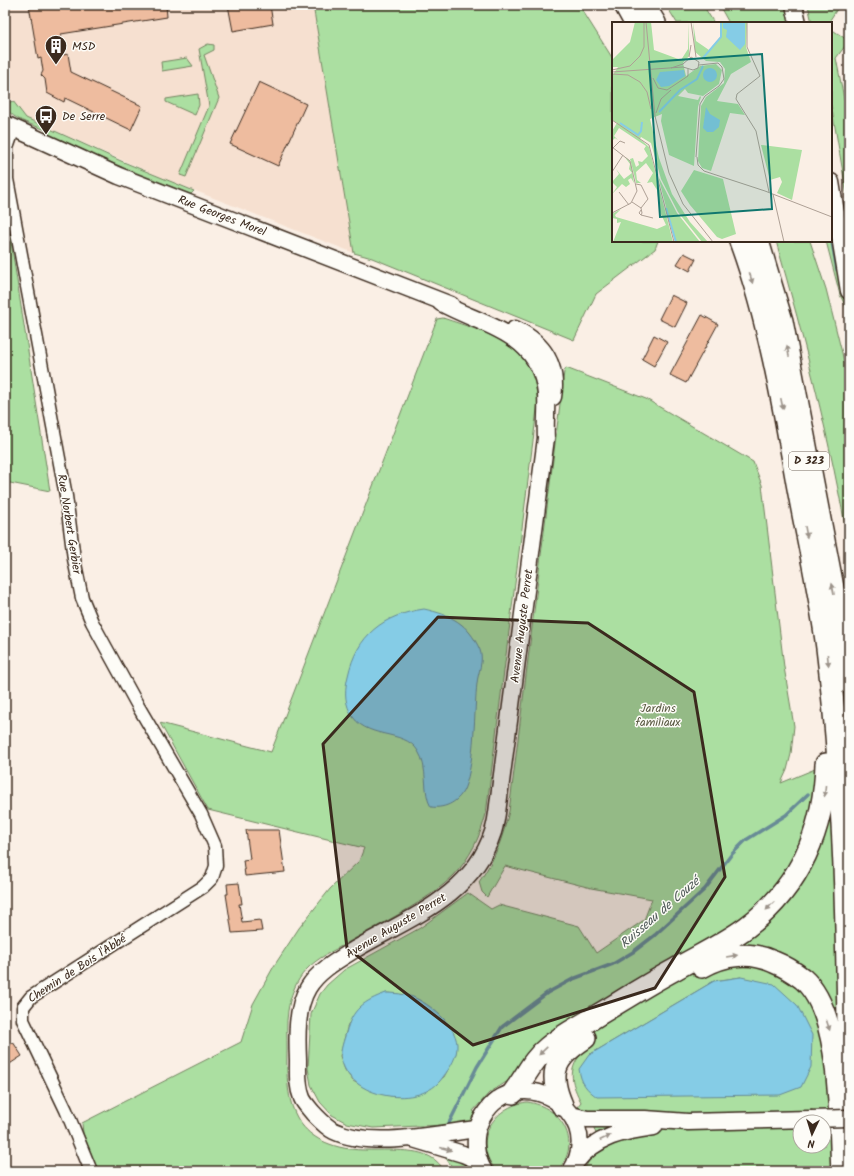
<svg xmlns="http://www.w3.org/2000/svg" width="854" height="1176" viewBox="0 0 854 1176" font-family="Kalam,sans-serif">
<rect width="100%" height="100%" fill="#faefe5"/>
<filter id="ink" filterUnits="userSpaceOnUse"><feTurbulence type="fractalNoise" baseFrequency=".025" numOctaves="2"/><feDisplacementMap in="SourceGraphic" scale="8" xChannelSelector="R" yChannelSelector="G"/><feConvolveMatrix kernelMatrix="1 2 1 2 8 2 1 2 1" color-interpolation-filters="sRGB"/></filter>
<g filter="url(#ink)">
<polygon fill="#f6e0d0" points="5,5 313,5 354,253 170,181 26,118 5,91"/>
<g fill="#abdfa1" stroke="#738460" fill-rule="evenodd">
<polygon points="313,5 579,5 613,59 613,241 658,241 655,249 596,294 574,340 372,258 354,253"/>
<polygon points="666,5 703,5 714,23 677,23"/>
<polygon points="719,5 789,5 794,23 729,23"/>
<polygon points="808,5 839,5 839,6 828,23 812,23"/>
<polygon points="831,29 849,41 836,58 849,124 849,207 831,104"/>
<polygon points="208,44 214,45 214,50 204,55 219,98 186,177 180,175 209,106 199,49"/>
<polygon points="187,58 193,66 162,71 161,62"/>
<polygon points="198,94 199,105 195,115 166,102 166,99"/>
<path d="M13 101 26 118 121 161 194 191 191 194 114 164 45 133 46 130C34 125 8 119 5 104Z"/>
<polygon points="831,210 847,309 840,295 826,241 831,241"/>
<polygon points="5,224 10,236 50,491 5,482"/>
<path d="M776 241H810L826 289 846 369 849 382V547C831 444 805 342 776 241Z"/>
<path d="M443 318C490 334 533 343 538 401L486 814C480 837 470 858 454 875 427 902 380 924 347 943 333 951 317 958 306 970 296 981 290 996 288 1011 286 1024 287 1037 287 1050 286 1093 288 1134 339 1147 355 1151 373 1150 390 1150 411 1151 431 1150 444 1170L98 1171 83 1133 82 1123 241 1042 253 1004 274 966 299 928 330 889 359 861 364 848 208 810 160 723 271 752 437 319Z"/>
<path d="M566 368 646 399 753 462 762 485 784 667 794 726 791 754 787 770 781 783 849 755V1171H583L592 1156 601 1149 589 1113 577 1107 581 1102C572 1084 567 1071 581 1054L545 1036 511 1079 489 1093 473 1111 476 1113 469 1124 373 1128 347 1123 332 1115 320 1102 311 1085 308 1068 311 1014 320 994 327 985 344 970 420 928 468 893 491 909 499 905 579 926 596 953 644 920 652 899 591 888 505 866 487 897 482 892 479 882C496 857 502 840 509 811L564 372ZM741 977 589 1055 714 981ZM386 993C433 995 435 1017 456 1053L444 1077 406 1096H391L369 1090 353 1081 345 1070 340 1056 348 1024ZM800 1122H824V1146H800Z"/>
<path d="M527 1102C561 1106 584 1143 557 1171H497C470 1143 493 1106 527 1102Z"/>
<polygon points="445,1157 471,1165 475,1171 455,1171"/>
</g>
<g fill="#85cce6" stroke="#678b96">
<path d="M424 609C451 615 468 623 480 650 484 660 478 673 477 683 474 712 475 761 465 787 460 801 446 809 431 807 422 792 429 768 418 751 404 728 364 741 350 712 344 700 345 688 348 676 357 635 383 615 424 609Z"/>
<path d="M741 977 774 984 797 1005 812 1035 811 1067 801 1087 780 1095 597 1097C586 1089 581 1083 579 1069L589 1055 714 981Z"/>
<path d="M386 993C395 993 404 994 413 997 430 1004 455 1024 457 1044 458 1056 450 1068 443 1077 421 1111 347 1099 341 1057 340 1050 344 1040 346 1033 352 1009 364 1001 386 993Z"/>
</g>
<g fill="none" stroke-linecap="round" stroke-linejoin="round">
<g stroke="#678b96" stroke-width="3.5">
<polyline points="831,236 837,270"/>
<polyline points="448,1125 477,1067 502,1027 547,993 573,979 613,964 633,952 655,935 705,889 731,855 746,840 786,815 808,794"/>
</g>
</g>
<g fill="#eebc9f" stroke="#3b2a1e">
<polygon points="29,5 67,5 67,8 83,5 166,5 167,17 61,34 64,55 68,54 71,72 142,106 131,130 65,98 64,102 47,93 45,79 41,75 43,71 41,58 38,59"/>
<polygon points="228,5 270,5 273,24 233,31"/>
<polygon points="259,82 306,104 278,166 230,144"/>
<polygon points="684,253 696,259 690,271 677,264"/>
<polygon points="671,295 687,303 675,327 659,319"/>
<polygon points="702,315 718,324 686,383 670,375"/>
<polygon points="654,335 667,342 654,366 642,359"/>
<polygon points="246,830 279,830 285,872 245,876 243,860 250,859"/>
<polygon points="239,883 242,904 239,904 242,922 260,920 262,931 232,933 226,894 228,894 227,884"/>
<polygon points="13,1042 22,1056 5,1067 5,1047"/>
</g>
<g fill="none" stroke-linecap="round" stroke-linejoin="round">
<g stroke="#3b2a1e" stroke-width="15">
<polyline id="street" points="14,128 7,148 7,179 66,496 74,559 82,598 92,622 138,706 201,814 215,846 216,866 212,878 203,887 31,997 23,1007 23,1020 66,1110 91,1171"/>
</g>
<g stroke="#3b2a1e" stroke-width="19">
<g id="secondary">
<polyline points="794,5 798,23"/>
<polyline points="5,124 119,176 451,305"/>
<polyline points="831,182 849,291"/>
<path d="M441 303C485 327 540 333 546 394 547 409 545 423 546 438L498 805C497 814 496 823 493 832 472 897 408 918 354 950 338 960 318 971 308 988 296 1008 297 1037 298 1060 298 1073 297 1086 302 1098 304 1103 310 1109 313 1113 319 1119 326 1127 334 1131 372 1149 436 1134 477 1129"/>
<path d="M515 329C544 343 558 366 553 397"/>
<polyline points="571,1115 587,1119 645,1119 688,1122 811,1119"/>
<polyline points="413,1139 463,1154 479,1161"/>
<path d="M576 1162C596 1136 624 1131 654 1127"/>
<path d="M484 1171C475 1156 473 1138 480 1122 511 1055 609 1109 571 1171"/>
</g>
</g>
<g stroke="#3b2a1e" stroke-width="24">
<g id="highway">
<polyline points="625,5 635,23"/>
<polyline points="644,5 655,23"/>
<path d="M740 241C768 317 783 403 797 483 807 538 820 593 827 648 845 793 847 940 849 1086"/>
<polyline points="758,241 782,321 844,645 849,683"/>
<path d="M702 967C724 954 751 951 774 962 784 966 794 972 803 979 843 1014 839 1121 842 1171"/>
<path d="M513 1093C525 1078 532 1060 547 1048 563 1034 581 1026 598 1015 623 1000 648 984 674 970 698 956 724 944 747 927 800 887 824 829 826 764"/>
<path d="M562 1105C547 1071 556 1057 585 1038"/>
</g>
</g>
<use href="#street" stroke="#fdfcf7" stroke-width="12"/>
<use href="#secondary" stroke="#fdfcf7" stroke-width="16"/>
<use href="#highway" stroke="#fdfcf7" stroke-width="21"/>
<g stroke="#3b2a1e" stroke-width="19" stroke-linecap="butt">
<polyline id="secondary-bridge" points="811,1119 849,1118"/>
</g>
<use href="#secondary-bridge" stroke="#fdfcf7" stroke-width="16"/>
</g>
<defs><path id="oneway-solid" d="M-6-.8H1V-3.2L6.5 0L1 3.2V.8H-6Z"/></defs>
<g fill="#9c938a">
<use href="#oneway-solid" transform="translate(751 278) rotate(74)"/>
<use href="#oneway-solid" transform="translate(788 351) rotate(-101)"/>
<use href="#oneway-solid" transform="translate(782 404) rotate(78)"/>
<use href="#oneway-solid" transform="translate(806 532) rotate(80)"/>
<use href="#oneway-solid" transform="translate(833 589) rotate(-101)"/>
<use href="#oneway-solid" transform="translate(828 660) rotate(84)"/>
<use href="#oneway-solid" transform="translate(825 791) rotate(95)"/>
<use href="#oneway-solid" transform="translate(770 906) rotate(134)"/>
<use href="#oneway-solid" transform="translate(732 956) rotate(-9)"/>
<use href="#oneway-solid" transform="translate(828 1025) rotate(72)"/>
<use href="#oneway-solid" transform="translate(543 1051) rotate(136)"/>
<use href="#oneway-solid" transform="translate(605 1138) rotate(-25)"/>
<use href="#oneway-solid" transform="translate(446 1149) rotate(15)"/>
</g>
</g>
<path fill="#3b2a1e" fill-opacity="0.2" stroke="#3b2a1e" stroke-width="3" stroke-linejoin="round" d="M438 617 588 623 694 692 725 877 655 988 473 1045 347 948 323 744Z"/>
<defs>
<g id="building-pin" transform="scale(1.15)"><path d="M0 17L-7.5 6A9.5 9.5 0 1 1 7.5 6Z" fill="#3b2a1e" stroke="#fdfcf7"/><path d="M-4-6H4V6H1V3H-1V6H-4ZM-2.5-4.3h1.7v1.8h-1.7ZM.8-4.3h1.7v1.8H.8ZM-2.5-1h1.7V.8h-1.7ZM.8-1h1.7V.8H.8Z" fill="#fff"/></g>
<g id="bus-pin" transform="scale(1.15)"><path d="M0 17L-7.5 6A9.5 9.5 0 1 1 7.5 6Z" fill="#3b2a1e" stroke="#fdfcf7"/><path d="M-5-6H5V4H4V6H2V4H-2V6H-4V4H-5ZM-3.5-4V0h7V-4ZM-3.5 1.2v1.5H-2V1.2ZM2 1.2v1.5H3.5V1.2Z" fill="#fff"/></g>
</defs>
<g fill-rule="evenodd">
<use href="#building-pin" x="56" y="46"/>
<use href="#bus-pin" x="46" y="116"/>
</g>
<g text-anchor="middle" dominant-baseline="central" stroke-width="3" stroke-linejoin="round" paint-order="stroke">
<rect fill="#fdfcf7" stroke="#75695f" stroke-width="1" x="789" y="452" width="40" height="18" rx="3"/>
<g font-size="11" font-weight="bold" fill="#3b2a1e">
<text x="809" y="461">D 323</text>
</g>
<g font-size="12" fill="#3b2a1e" stroke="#fdfcf7" text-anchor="start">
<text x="72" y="46">MSD</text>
<text x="62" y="116">De Serre</text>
</g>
<g font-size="12" fill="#3b2a1e" stroke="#fdfcf7">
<text transform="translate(222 216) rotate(21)">Rue Georges Morel</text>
<text transform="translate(69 524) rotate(81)">Rue Norbert Gerbier</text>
<text transform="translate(522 626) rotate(-83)">Avenue Auguste Perret</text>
<text transform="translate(396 926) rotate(-31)">Avenue Auguste Perret</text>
<text transform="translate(77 969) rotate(-33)">Chemin de Bois l'Abbé</text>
</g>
<g font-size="12" fill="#57573f" stroke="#fdfcf7">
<text x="658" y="708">Jardins<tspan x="658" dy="14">familiaux</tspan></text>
</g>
<g font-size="13" font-style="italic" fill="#515b5a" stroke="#fdfcf7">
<text transform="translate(660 913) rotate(-41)">Ruisseau de Couzé</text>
</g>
</g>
<g transform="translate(612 22)">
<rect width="220" height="220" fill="#faefe5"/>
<path d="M23 0H39L42 28 69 38 76 27 77 0V34L71 41 74 54 88 44 104 42 110 48 107 62 91 74 76 71 73 67 66 74 86 78 88 74 89 75 86 85 82 144 57 133 49 99 50 92 38 97 47 136 60 172 78 200 96 220H90L66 190 49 157 39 121 29 115 28 117 37 125 61 220H1L9 200 5 201V197L0 196V192L9 187 3 193 4 195 45 207 54 203 48 190 45 168 40 160 35 161 41 151 34 141 24 150 25 158 29 161H24L23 156 18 137 21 136 24 145 27 143 26 139 30 140 36 134 32 127 34 124 7 106 2 114 6 118 3 116 0 119V109L5 101 0 98V54L6 45H0V38L18 20ZM81 0 84 19 97 28 109 15V0H135L134 25 139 40 119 52 105 79 126 82 133 93 118 91 99 149 90 146 86 139 89 84 94 75 112 61 113 47 108 40 94 39 83 30ZM149 123 190 128 180 178 165 171 170 160 168 155 158 158ZM12 134 17 138 19 142 22 161 19 156 16 158 18 162 14 165 10 162 0 172 5 165 0 160 7 152 4 147 12 157 20 151 17 147 18 142ZM82 148 111 157 124 212 110 217 105 215 78 183 69 169ZM46 154 65 191 88 220H63Z" fill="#abdfa1"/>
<path d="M111 0H133V22L128 28 114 15 115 8 111 6ZM91 53a7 7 0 1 1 14 0a7 7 0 1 1-14 0ZM72 48 73 54 57 64 49 65 44 58 48 50ZM94 85 98 92 108 98 107 105 101 110H95L91 106Z" fill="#85cce6"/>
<path fill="none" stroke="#85cce6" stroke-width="2" d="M91 36 109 15V0M47 90 68 68 85 57 91 44M8 101 26 113 29 109 30 100M54 186 64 220"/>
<path fill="none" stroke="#aea095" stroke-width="1" d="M34 0 43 94 57 151 71 182 101 220M79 0 84 35M135 0V25L148 54 125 72 124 77 144 109 157 170M77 35 79 23M0 48 18 44 28 34 32 25V1M0 50 71 45 81 48 86 46 87 40 79 35 71 42 59 46M0 52 16 53 28 60 35 70 39 87M41 56 46 66 55 68 76 54V47M44 91 49 77 59 68M0 98 37 123 62 220M0 125 18 139 25 169 19 181 0 191M1 126 8 119 13 121M84 135 88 82 93 74 107 64 112 57 110 45 106 41 87 43M85 135 86 143 92 149 153 169 220 195M0 150 11 133M7 170 17 183M161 172 172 220M20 180 29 186 36 177 29 163 24 162M29 186 30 191 29 193 27 191 29 188M29 193 41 196"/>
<path fill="#0f766e" fill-opacity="0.15" stroke="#0f766e" stroke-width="2" d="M150 32 160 187 48 195 37 40Z"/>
<rect width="220" height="220" fill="none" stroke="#3b2a1e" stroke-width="2"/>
</g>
<rect width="854" height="1176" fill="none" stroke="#fdfcf7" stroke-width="20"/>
<rect x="10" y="10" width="834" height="1156" fill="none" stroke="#3b2a1e" stroke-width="1.5" filter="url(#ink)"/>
<g transform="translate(812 1134) rotate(184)"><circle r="19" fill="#fdfcf7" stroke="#afa8a0"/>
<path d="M0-3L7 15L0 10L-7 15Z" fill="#3b2a1e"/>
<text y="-6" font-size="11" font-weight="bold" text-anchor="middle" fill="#3b2a1e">N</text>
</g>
</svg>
